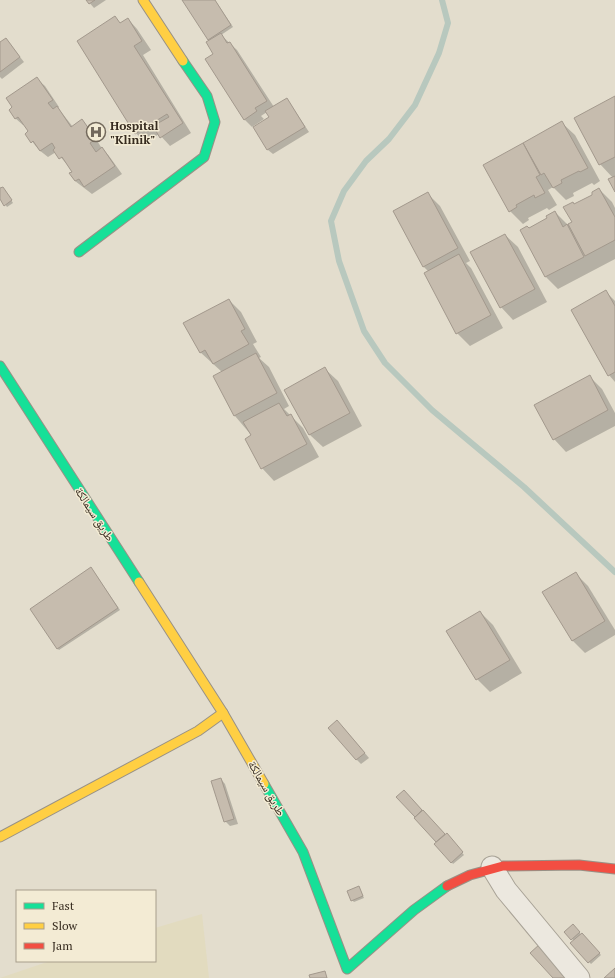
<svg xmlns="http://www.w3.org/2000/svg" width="615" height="978" viewBox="0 0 615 978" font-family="'PT Serif','Noto Naskh Arabic',serif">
<rect width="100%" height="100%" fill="#e3ddcd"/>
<polygon fill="#e2dbbf" points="202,914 209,978 0,978 50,961 155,961 155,928"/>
<g fill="#0003">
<polygon points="87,0 106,0 94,8"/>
<polygon points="183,0 215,0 233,27 221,35 237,50 274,107 287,99 309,132 273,154 268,150 254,127 270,117 267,112 261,116 264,119 252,127 244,119 210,41"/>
<polygon points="115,18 121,24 128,19 137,29 151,50 143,55 191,133 170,146 159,134 145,143 136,133"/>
<polygon points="6,39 24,62 2,79 0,77 0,43"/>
<polygon points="37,79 45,86 59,107 58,108 73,127 82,121 89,128 101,147 109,156 122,174 92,194 75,181 71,174 74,172 56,152 48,157 39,150 26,134 29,132 24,124 23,125 15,118"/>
<polygon points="615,97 615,190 613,178 600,164"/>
<polygon points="562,123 575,135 600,181 594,185 592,183 573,193 574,196 566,200 553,187 548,190 557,205 549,210 547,208 528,218 529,220 523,224 510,211 485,165"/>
<polygon points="599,189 612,202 615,208 615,259 558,289 546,277 521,231 529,229 548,219 555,212 568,225 573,223 575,205 593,195"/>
<polygon points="0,190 5,190 13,203 7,207 0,197"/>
<polygon points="428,194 440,206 470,261 466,263 471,268 503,328 470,346 457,333 429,272 423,266"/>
<polygon points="505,235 518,247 547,302 513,320 501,307"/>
<polygon points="606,292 615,301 615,382 609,375"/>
<polygon points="229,300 241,312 257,342 253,344 261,357 259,358 269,367 289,406 284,409 303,428 319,457 274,481 262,468 252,436 235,416 214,377 222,372 200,352"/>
<polygon points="325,369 338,381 362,426 323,447 310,435 286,390"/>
<polygon points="589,376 602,389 615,413 615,426 566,452 554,439"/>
<polygon points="93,571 120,610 59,650 57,648"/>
<polygon points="575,573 588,586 615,630 615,635 585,653 572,640"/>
<polygon points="480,612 493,625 522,673 490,692 477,679"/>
<polygon points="342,726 369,758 361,764 356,759"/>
<polygon points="221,779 225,784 238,824 230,826 225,821"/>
<polygon points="404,791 446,836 449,837 464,855 453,864 438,842 398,797"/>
<polygon points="359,887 364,898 354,902 352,900"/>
<polygon points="573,926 601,955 591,964 572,943 574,941 566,932"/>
</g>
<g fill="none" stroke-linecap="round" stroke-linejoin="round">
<polyline stroke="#b8c8be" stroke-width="6" points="442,0 448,23 439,53 415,105 389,139 366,161 344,191 331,221 339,261 364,331 385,363 432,410 524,487 615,572"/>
</g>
<g fill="#c6bcae" stroke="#a3998d">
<polygon points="86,0 95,0 89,4"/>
<polygon points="182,0 215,0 231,25 208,40"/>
<polygon points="115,16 120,23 128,18 142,41 134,46 183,123 160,138 153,126 169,117 167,114 135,134 77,41"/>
<polygon points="221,33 227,43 230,42 267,101 255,108 257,111 244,120 205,59 213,54 206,42"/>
<polygon points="6,38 20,57 0,72 0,42"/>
<polygon points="37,77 53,100 48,103 53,109 57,106 71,127 82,119 96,139 90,143 96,152 102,147 115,166 84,187 79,179 75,181 69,173 72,172 62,157 59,159 53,150 55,148 52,143 40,151 33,141 31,143 25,134 28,131 18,117 15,119 9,110 12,107 6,98"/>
<polygon points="615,96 615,157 599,165 574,118"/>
<polygon points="287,98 305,127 267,150 253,127 269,117 265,111"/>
<polygon points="562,121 588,168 580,172 579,171 561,180 562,183 553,188 544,173 541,175 523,143"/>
<polygon points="523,143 540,175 536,177 545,193 535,198 534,195 516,205 517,207 509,212 483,165"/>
<polygon points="615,176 615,192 608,179"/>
<polygon points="3,187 12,200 4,206 0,199 0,188"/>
<polygon points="599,188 615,217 615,240 585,256 568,224 572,222 563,207 573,202 574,204 592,195 592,192"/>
<polygon points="428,192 458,248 423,267 393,211"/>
<polygon points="555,211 563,227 567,224 584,257 545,277 520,230 527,226 529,228 547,218 546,216"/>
<polygon points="505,234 535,289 500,308 470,252"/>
<polygon points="459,254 491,315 456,334 424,273"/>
<polygon points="606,290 615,306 615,372 608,376 571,310"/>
<polygon points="229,299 245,329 241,331 249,344 213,364 205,350 200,353 183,323"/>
<polygon points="256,353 277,393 234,416 213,376"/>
<polygon points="325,367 350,413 309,435 284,390"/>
<polygon points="590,375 608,410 553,440 534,405"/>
<polygon points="279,403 287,416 291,414 307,444 261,469 245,439 251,435 243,422"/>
<polygon points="91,567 118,608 57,649 30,609"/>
<polygon points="576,572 605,621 572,641 542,592"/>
<polygon points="480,611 510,660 476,680 446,631"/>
<polygon points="337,720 365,753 356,760 328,728"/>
<polygon points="221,778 234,819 224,822 211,781"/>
<polygon points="404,790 422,810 415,817 396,797"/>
<polygon points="423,810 445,834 436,842 414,818"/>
<polygon points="447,833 463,852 451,863 434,844"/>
<polygon points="359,886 363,896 351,901 347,891"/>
<polygon points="573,924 580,932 571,940 564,932"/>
<polygon points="582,933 600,953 588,963 570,943"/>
<polygon points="540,944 565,978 553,978 530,953"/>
<polygon points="615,968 615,978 604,978"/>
<polygon points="325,971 327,978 310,978 309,975"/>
</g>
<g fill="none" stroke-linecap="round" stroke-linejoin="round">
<g stroke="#a8a296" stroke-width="23">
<polyline id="street" points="492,867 506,890 579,978"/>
</g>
<g stroke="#989186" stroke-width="11">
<g id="fast">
<polyline points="79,252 204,157 215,122 207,96 183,61"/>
<polyline points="0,366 139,582"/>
<polyline points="264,784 303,852 347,969 414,910 447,886"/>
</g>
</g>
<g stroke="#989186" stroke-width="11">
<g id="slow">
<polyline points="143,0 183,61"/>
<polyline points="139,582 223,713 264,784"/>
<polyline points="0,837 198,731 223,713"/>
</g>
</g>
<g stroke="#989186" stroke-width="11">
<polyline id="jam" points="447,886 470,875 503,866 579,865 615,869"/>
</g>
<use href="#street" stroke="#ece8df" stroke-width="21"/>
<use href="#fast" stroke="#16e098" stroke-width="9"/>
<use href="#slow" stroke="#ffcf43" stroke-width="9"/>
<use href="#jam" stroke="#f24e42" stroke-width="9"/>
</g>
<defs>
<g id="hospital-ring" transform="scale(1)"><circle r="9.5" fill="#f3ebd4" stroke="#73695c" stroke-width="1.5"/><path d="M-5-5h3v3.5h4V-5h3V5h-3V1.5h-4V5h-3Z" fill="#73695c"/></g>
</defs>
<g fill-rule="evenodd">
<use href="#hospital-ring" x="96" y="132"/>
</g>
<g text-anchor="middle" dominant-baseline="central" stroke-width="3" stroke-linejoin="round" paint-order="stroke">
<g font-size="12" font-weight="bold" fill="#362b1f" stroke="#f3ebd4" text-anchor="start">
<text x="110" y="125">Hospital<tspan x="110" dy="14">"Klinik"</tspan></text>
</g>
<g font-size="12" fill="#362b1f" stroke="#f3ebd4">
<text transform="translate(95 514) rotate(57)">طريق سيمالكة</text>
<text transform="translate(267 788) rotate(60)">طريق سيمالكة</text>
</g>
</g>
<rect x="16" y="890" width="140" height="72" fill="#f3ebd4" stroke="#a79e8c"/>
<rect x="24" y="903" width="20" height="6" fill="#16e098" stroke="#a79e8c"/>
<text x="52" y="910" font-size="12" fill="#362b1f">Fast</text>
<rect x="24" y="923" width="20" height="6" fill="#ffcf43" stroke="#a79e8c"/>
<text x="52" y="930" font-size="12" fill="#362b1f">Slow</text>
<rect x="24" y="943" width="20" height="6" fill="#f24e42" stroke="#a79e8c"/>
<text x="52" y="950" font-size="12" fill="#362b1f">Jam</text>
</svg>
